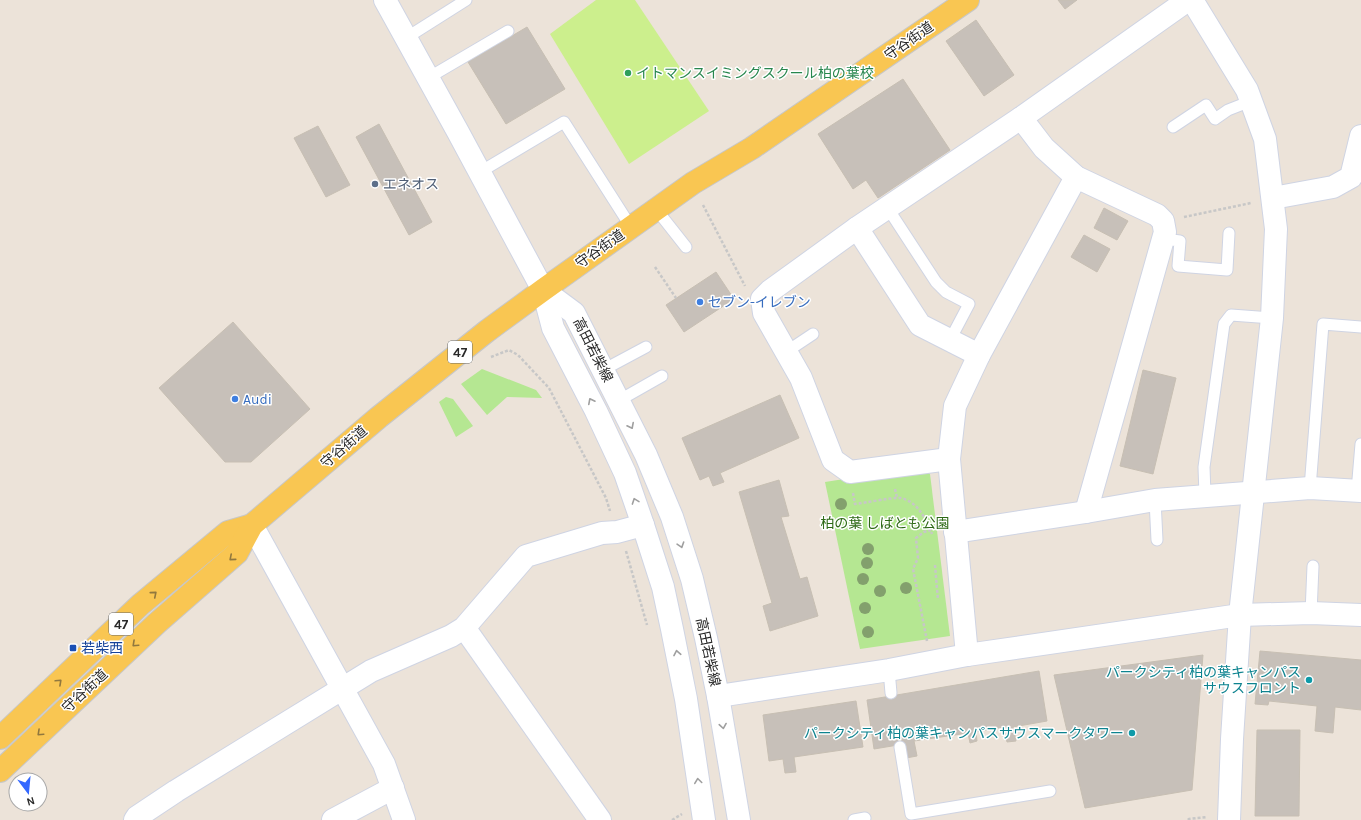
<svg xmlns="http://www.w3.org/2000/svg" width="1361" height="820" viewBox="0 0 1361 820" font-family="Karla,'Noto Sans JP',sans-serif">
<rect width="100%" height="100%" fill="#ece3d9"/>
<g fill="#b5e792">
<polygon points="482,369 536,390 542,398 507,397 487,415 461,384"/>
<polygon points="446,397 453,399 473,426 456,437 439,402"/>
<polygon points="921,467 930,474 950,636 860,649 825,482"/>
</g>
<polygon fill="#ccef8d" points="596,0 635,0 709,111 629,164 550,34"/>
<g fill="#c7c0b9" stroke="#c7bfb3">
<polygon points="1058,0 1077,0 1065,9"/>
<polygon points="976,20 1014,75 984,96 946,41"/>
<polygon points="527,27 565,89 506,124 468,62"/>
<polygon points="903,79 950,150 878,198 866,180 853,189 818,134"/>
<polygon points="379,124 432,222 409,235 356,137"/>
<polygon points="318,126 350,185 326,197 294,138"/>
<polygon points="1104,208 1128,221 1117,240 1094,228"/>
<polygon points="1084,235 1110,249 1097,272 1071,257"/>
<polygon points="716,272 734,299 684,332 666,305"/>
<polygon points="233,322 310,409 251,462 225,462 159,388"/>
<polygon points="1143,370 1176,378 1153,474 1120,466"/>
<polygon points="780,395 799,438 720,473 724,482 713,486 709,476 700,480 682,438"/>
<polygon points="779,480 789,516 781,517 800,579 807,577 818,616 770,631 763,606 772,603 739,492"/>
<polygon points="1260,651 1361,660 1361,710 1335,707 1333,733 1315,731 1317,706 1269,701 1268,705 1255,704"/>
<polygon points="1203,655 1192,790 1085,808 1054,675"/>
<polygon points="1039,671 1047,721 1013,727 1016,741 1007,742 1004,727 976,732 977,741 970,743 968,733 914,741 917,756 906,758 904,744 874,749 867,700"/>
<polygon points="856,701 863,747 794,757 796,772 785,773 783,759 769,761 763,715"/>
<polygon points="1257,730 1300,730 1299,816 1255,816"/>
</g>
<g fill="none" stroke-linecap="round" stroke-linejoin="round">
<g stroke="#cfd4e3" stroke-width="13">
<g id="lane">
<polyline points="406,38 466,0"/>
<polyline points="428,78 508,31"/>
<polyline points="1173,127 1206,105 1215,119 1228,110 1251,101"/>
<polyline points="480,172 564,122 631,227"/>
<polyline points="887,207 936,282 946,292 969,304 950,340"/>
<polyline points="656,209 686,247"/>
<polyline points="1163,237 1172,240 1180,241 1178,266 1227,270 1229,233"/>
<polyline points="786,352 813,334"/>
<polyline points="603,370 646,347"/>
<polyline points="618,401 662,376"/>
<polyline points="1310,488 1323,324 1361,327"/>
<polyline points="1357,491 1361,444"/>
<polyline points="1205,495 1204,467 1224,324 1231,315 1272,318"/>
<polyline points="1155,500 1157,540"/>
<polyline points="1311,613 1313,566"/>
<polyline points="889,670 891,693"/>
<polyline points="900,747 911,814 1050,791"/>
<polyline points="854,820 865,818"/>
</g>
</g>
<g stroke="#cfd4e3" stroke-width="24">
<g id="street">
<polyline points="1021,118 1044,148 1076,177 1157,215 1163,221 1165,232 1086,512"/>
<polyline points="1273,198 1333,187 1351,177 1361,136"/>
<polyline points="857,228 920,325 979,355"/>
<polyline points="949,459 955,406 979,355 1076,177"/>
<polyline points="252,525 384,764 404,820"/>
<polyline points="955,532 1086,512 1155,500 1310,488 1361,491"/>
<polyline points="468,633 600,820"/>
<polyline points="967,655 949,459 850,472 833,460 801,378 764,313 762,299 770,291 857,228 1021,118 1188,0"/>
<polyline points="135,820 137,817 176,791 371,671 451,636 464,628 526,556 602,533 617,532 643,525"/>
<polyline points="333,820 393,788"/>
</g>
</g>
<g stroke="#cfd4e3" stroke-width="24">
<g id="secondary">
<polyline points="385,0 458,132 543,290 553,328 596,411 625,473 643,525 663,587 672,629 686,699 704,820"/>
<polyline points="1192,0 1247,90 1265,139 1276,229 1272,318 1240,615 1232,739 1229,820"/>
<polyline points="543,290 574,313 646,455 672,517 692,579 706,638 718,696 739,820"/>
<polyline points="718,696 889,670 967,655 1240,615 1311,613 1361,615"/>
</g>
</g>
<g stroke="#c7c7c7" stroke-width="24">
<g id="primary">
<polyline points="0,738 140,605 228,532 252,525"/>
<polyline points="0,771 157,623 237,553 252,525 379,417 487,331 543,290 693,183 752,148 968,0"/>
</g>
</g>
<g stroke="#c7c7c7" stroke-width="2.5" stroke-dasharray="3 2" stroke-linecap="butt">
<polyline points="703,205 745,286"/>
<polyline points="1184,217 1251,203"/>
<polyline points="655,267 676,298"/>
<polyline points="491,357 509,350 518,355 549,388 606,498 610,511"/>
<polyline points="895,489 897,498"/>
<path d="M853 493 855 504C864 503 894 497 901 498 918 502 926 519 932 534"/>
<polyline points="626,551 647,625"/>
<polyline points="935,565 938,600"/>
<polyline points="927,641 913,569 918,558 916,538 924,532 931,530"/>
<polyline points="672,820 682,814"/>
<polyline points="1188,820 1189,819 1207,817"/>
</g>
<use href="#lane" stroke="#fff" stroke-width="11"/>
<use href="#street" stroke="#fff" stroke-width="22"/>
<use href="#secondary" stroke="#fff" stroke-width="22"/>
<use href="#primary" stroke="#f9c652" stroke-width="22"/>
</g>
<g fill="#83a06d">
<circle cx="841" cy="504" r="6"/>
<circle cx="868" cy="549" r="6"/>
<circle cx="867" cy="563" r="6"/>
<circle cx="863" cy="579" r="6"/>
<circle cx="906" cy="588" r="6"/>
<circle cx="880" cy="591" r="6"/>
<circle cx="865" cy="608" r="6"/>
<circle cx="868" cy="632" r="6"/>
</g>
<defs><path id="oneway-chevron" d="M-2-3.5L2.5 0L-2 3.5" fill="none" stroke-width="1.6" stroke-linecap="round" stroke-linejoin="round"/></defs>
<g stroke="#9f9f9f">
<use href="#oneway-chevron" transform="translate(591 401) rotate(-117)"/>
<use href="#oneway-chevron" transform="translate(631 426) rotate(63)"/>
<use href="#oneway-chevron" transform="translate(635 501) rotate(-110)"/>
<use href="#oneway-chevron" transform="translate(681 545) rotate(72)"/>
<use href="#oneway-chevron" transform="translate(677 653) rotate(-101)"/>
<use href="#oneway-chevron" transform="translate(723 726) rotate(81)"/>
<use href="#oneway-chevron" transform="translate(698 781) rotate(-98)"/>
</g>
<g stroke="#91783e">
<use href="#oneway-chevron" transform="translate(232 558) rotate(139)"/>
<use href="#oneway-chevron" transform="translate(154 594) rotate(-40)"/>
<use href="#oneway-chevron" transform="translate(135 644) rotate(137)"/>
<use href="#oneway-chevron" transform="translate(59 682) rotate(-43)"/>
<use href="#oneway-chevron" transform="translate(40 733) rotate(137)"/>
</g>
<circle fill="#2e9e5b" stroke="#fff" stroke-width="1.5" cx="628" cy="73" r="4"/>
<circle fill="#5c6f8a" stroke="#fff" stroke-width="1.5" cx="375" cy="184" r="4"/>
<g fill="#3f7fe0" stroke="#fff" stroke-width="1.5">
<circle cx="700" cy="302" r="4"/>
<circle cx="235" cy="399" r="4"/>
</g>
<rect fill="#1a4fb4" stroke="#fff" stroke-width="1.5" x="69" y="644" width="8" height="8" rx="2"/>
<g fill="#0f9aa8" stroke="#fff" stroke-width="1.5">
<circle cx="1309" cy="680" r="4"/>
<circle cx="1132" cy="733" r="4"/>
</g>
<g text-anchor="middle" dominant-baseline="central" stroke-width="3" stroke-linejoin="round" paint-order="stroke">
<g fill="#fff" stroke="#696969" stroke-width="1">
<rect x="448" y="341" width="24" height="22" rx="3"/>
<rect x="109" y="613" width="24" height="22" rx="3"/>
</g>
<g font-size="13" font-weight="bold" fill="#292929">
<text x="460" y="352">47</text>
<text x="121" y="624">47</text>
</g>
<g font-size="14" fill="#292929" stroke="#fff">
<text transform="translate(909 41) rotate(-35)">守谷街道</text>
<text transform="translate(600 249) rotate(-35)">守谷街道</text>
<text transform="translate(593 350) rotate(63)">高田若柴線</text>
<text transform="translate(344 447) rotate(-41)">守谷街道</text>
<text transform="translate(708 652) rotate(78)">高田若柴線</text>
<text transform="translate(85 691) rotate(-43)">守谷街道</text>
</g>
<g font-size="14" fill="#27864d" stroke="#fff" text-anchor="start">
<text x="636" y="73">イトマンスイミングスクール柏の葉校</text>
</g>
<g font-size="14" fill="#4e5e75" stroke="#fff" text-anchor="start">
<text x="383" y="184">エネオス</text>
</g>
<g font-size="14" fill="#366cbe" stroke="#fff" text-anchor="start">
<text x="708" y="302">セブン-イレブン</text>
<text x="243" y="399">Audi</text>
</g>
<g font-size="14" fill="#2d6915" stroke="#fff">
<text x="885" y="523">柏の葉 しばとも公園</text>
</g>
<g font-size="14" fill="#164399" stroke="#fff" text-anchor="start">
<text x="81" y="648">若柴西</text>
</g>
<g font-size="14" fill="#0d838f" stroke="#fff" text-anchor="end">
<text x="1301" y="672">パークシティ柏の葉キャンパス<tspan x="1301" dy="16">サウスフロント</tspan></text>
<text x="1124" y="733">パークシティ柏の葉キャンパスサウスマークタワー</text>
</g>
</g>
<g transform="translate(28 792) rotate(164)"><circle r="19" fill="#ffffff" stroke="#a9a9a9"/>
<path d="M0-3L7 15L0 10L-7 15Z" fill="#3468ff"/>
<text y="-6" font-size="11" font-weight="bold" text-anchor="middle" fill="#292929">N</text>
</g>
</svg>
